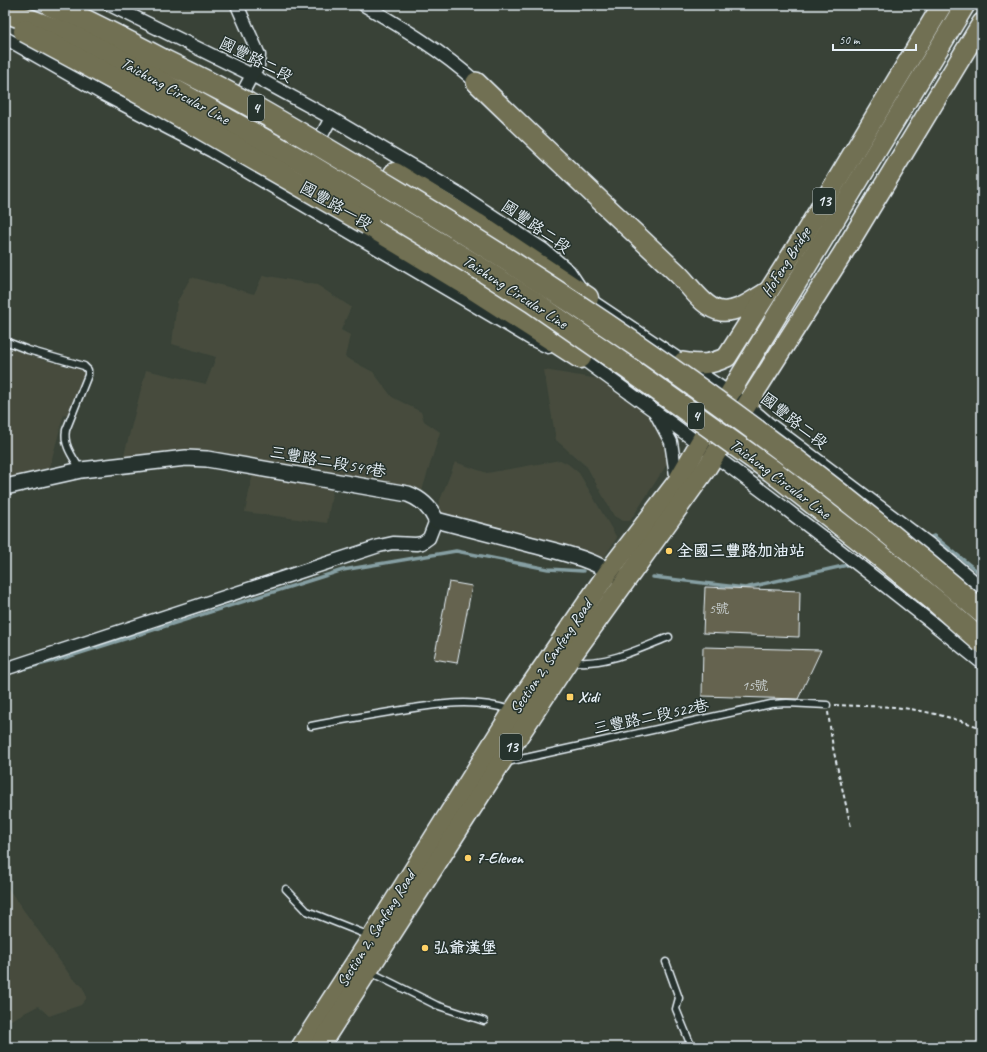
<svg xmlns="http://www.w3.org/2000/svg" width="987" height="1052" viewBox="0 0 987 1052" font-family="Caveat,'LXGW WenKai TC',sans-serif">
<rect width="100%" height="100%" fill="#394237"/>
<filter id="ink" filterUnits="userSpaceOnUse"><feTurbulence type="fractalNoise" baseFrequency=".025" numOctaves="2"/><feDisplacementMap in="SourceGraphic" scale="8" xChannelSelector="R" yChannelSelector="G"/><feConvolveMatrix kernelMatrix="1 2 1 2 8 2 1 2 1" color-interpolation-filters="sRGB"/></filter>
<g filter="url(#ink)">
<g fill="#464c3e">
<polygon points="263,275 317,285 351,307 341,330 350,335 345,357 373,372 392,397 421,412 424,421 440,432 421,494 335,477 327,523 245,512 255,463 123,459 146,370 206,384 216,357 172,344 177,302 191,277 254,294"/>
<polygon points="5,345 31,356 81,370 85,373 70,416 64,414 48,473 5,481"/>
<polygon points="544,370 599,379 626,388 659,411 676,435 677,443 675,452 630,521 623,521 614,516 587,467 556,440"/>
<polygon points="560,460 568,464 579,473 617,538 603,559 598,560 435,513 455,462 487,473"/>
<polygon points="5,884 72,978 82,986 86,995 86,999 81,1005 49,1016 38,1006 5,1023"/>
</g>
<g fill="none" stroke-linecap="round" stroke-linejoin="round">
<g stroke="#869fa3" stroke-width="3.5">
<polyline points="926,539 934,536 982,575"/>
<polyline points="653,577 745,588 852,564"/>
<polyline points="23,669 61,659 343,570 456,551 548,569 583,571"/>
</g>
</g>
<g fill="#65644f" stroke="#e8f1f8">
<polygon points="449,582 472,586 457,663 434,659"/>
<polygon points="705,587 800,591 799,637 703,633"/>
<polygon points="703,647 821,650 798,699 702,696"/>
</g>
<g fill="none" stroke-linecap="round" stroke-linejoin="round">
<g stroke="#e8f1f8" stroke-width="9">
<g id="service">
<path d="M5 341 28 350 84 366 88 370V375L66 430C63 445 73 457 80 469"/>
<path d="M570 661C603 667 639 649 669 637"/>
<path d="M311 726C341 720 371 715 402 710 438 704 474 698 510 710"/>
<polyline points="507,762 771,704 787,703 827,705"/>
<polyline points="286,889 307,911 370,936"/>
<polyline points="666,962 679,998 676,1009 690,1043 693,1047"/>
<polyline points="370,972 436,1005 484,1021"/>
</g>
</g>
<g stroke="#e8f1f8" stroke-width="15">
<g id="minor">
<polyline points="110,5 252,75 331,118 458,193 544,250 569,271 587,298 746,404 768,423 941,553 982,588"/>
<path d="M364 5C403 28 442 51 476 82"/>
<polyline points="5,38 103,94 212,151 533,340 548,347"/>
<polyline points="226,124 252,75 258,66 259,55 237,5"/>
<polyline points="315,148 331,118"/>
<path d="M575 356 580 357C717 455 851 557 982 663"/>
<polyline points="656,414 671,442 677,482"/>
<polyline points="727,423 788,468 929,580"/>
<polyline points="952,600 982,627"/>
<polyline points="5,669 379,546 393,543 416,544 422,543 429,538 436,520"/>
</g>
</g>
<g stroke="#e8f1f8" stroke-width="18">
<path id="tertiary" d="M5 487 81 470 186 458 207 459 408 494C421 499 430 507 436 520 467 528 498 536 529 544 559 552 592 558 618 577"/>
</g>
<g stroke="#e8f1f8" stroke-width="22">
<g id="primary">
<path d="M476 82C542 146 609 209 676 272 688 283 704 309 721 311 737 313 752 301 765 293"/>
<path d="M683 362C701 365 710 365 727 357L801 240 942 5"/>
<polyline points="301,1047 372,937 513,711 609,571 677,482 716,415 730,393 965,5"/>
<polyline points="319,1047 500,764 568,661 706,469 843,253 982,23"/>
</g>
</g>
<g stroke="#e8f1f8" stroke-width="25">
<g id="motorway">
<polyline points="395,174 476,224 587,298"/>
<polyline points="368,224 462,281 580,357"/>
<path d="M572 328C586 330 596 333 609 340L716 415"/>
</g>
</g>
<g stroke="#e8f1f8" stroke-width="2" stroke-dasharray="4 3" stroke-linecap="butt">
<path d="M835 705C855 706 875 706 894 707 924 710 954 718 982 728"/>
<polyline points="828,712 833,748 851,827"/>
</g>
<use href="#service" stroke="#26332d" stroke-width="6"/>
<use href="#minor" stroke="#26332d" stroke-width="12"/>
<use href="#tertiary" stroke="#26332d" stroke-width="15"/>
<use href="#primary" stroke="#716f52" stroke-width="19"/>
<use href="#motorway" stroke="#716f52" stroke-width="22"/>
<g stroke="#e8f1f8" stroke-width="25" stroke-linecap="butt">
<g id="motorway-bridge">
<path d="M51 5C90 22 128 42 166 62 191 74 217 87 241 100 295 130 348 162 401 194 605 317 802 454 982 612"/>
<polyline points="5,11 71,36 114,57 307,164 476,266 533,302 628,368 772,471 867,545 938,603 982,642"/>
<polyline points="25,31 142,94 368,224"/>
</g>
</g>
<use href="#motorway-bridge" stroke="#716f52" stroke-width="22"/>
</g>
</g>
<g fill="#ffd166" stroke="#26332d" stroke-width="1.5">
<circle cx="669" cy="551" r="4"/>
<rect x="566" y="693" width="8" height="8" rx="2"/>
<circle cx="468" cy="858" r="4"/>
<circle cx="425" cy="948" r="4"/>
</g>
<g text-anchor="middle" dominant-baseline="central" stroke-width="3" stroke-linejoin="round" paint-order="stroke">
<g font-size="14" fill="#c7cece">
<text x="719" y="608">5號</text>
<text x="755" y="685">15號</text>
</g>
<g fill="#26332d" stroke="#aeb8bb" stroke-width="1">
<rect x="248" y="95" width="16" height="26" rx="3"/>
<rect x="813" y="188" width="22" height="26" rx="3"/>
<rect x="688" y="403" width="16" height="26" rx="3"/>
<rect x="500" y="734" width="22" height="26" rx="3"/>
</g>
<g font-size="15" font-weight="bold" fill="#e8f1f8">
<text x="256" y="108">4</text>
<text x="824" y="201">13</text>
<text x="696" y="416">4</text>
<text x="511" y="747">13</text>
</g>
<g font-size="16" fill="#e8f1f8" stroke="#26332d">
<text transform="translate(256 60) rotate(27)">國豐路二段</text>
<text transform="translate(175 91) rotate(29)">Taichung Circular Line</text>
<text transform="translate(336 206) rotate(30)">國豐路一段</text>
<text transform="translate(536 227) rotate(35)">國豐路二段</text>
<text transform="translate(786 262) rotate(-58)">HoFeng Bridge</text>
<text transform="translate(515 292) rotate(33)">Taichung Circular Line</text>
<text transform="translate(794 421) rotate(38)">國豐路二段</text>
<text transform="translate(328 462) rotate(10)">三豐路二段549巷</text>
<text transform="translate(780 479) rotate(37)">Taichung Circular Line</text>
<text transform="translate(551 657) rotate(-56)">Section 2, Sanfeng Road</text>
<text transform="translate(651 717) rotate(-12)">三豐路二段522巷</text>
<text transform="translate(376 929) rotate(-58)">Section 2, Sanfeng Road</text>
</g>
<g font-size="16" font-weight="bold" fill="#e8f1f8" stroke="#26332d" text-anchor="start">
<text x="677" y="551">全國三豐路加油站</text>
<text x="578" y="697">Xidi</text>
<text x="476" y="858">7-Eleven</text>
<text x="433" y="948">弘爺漢堡</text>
</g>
</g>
<rect width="987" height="1052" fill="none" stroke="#26332d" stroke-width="20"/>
<rect x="10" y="10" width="967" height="1032" fill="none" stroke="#e8f1f8" stroke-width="1.5" filter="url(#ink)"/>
<path d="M833 44v6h83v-6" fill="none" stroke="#e8f1f8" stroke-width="2"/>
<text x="839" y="44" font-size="12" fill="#e8f1f8" stroke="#26332d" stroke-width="3" paint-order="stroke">50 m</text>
</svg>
